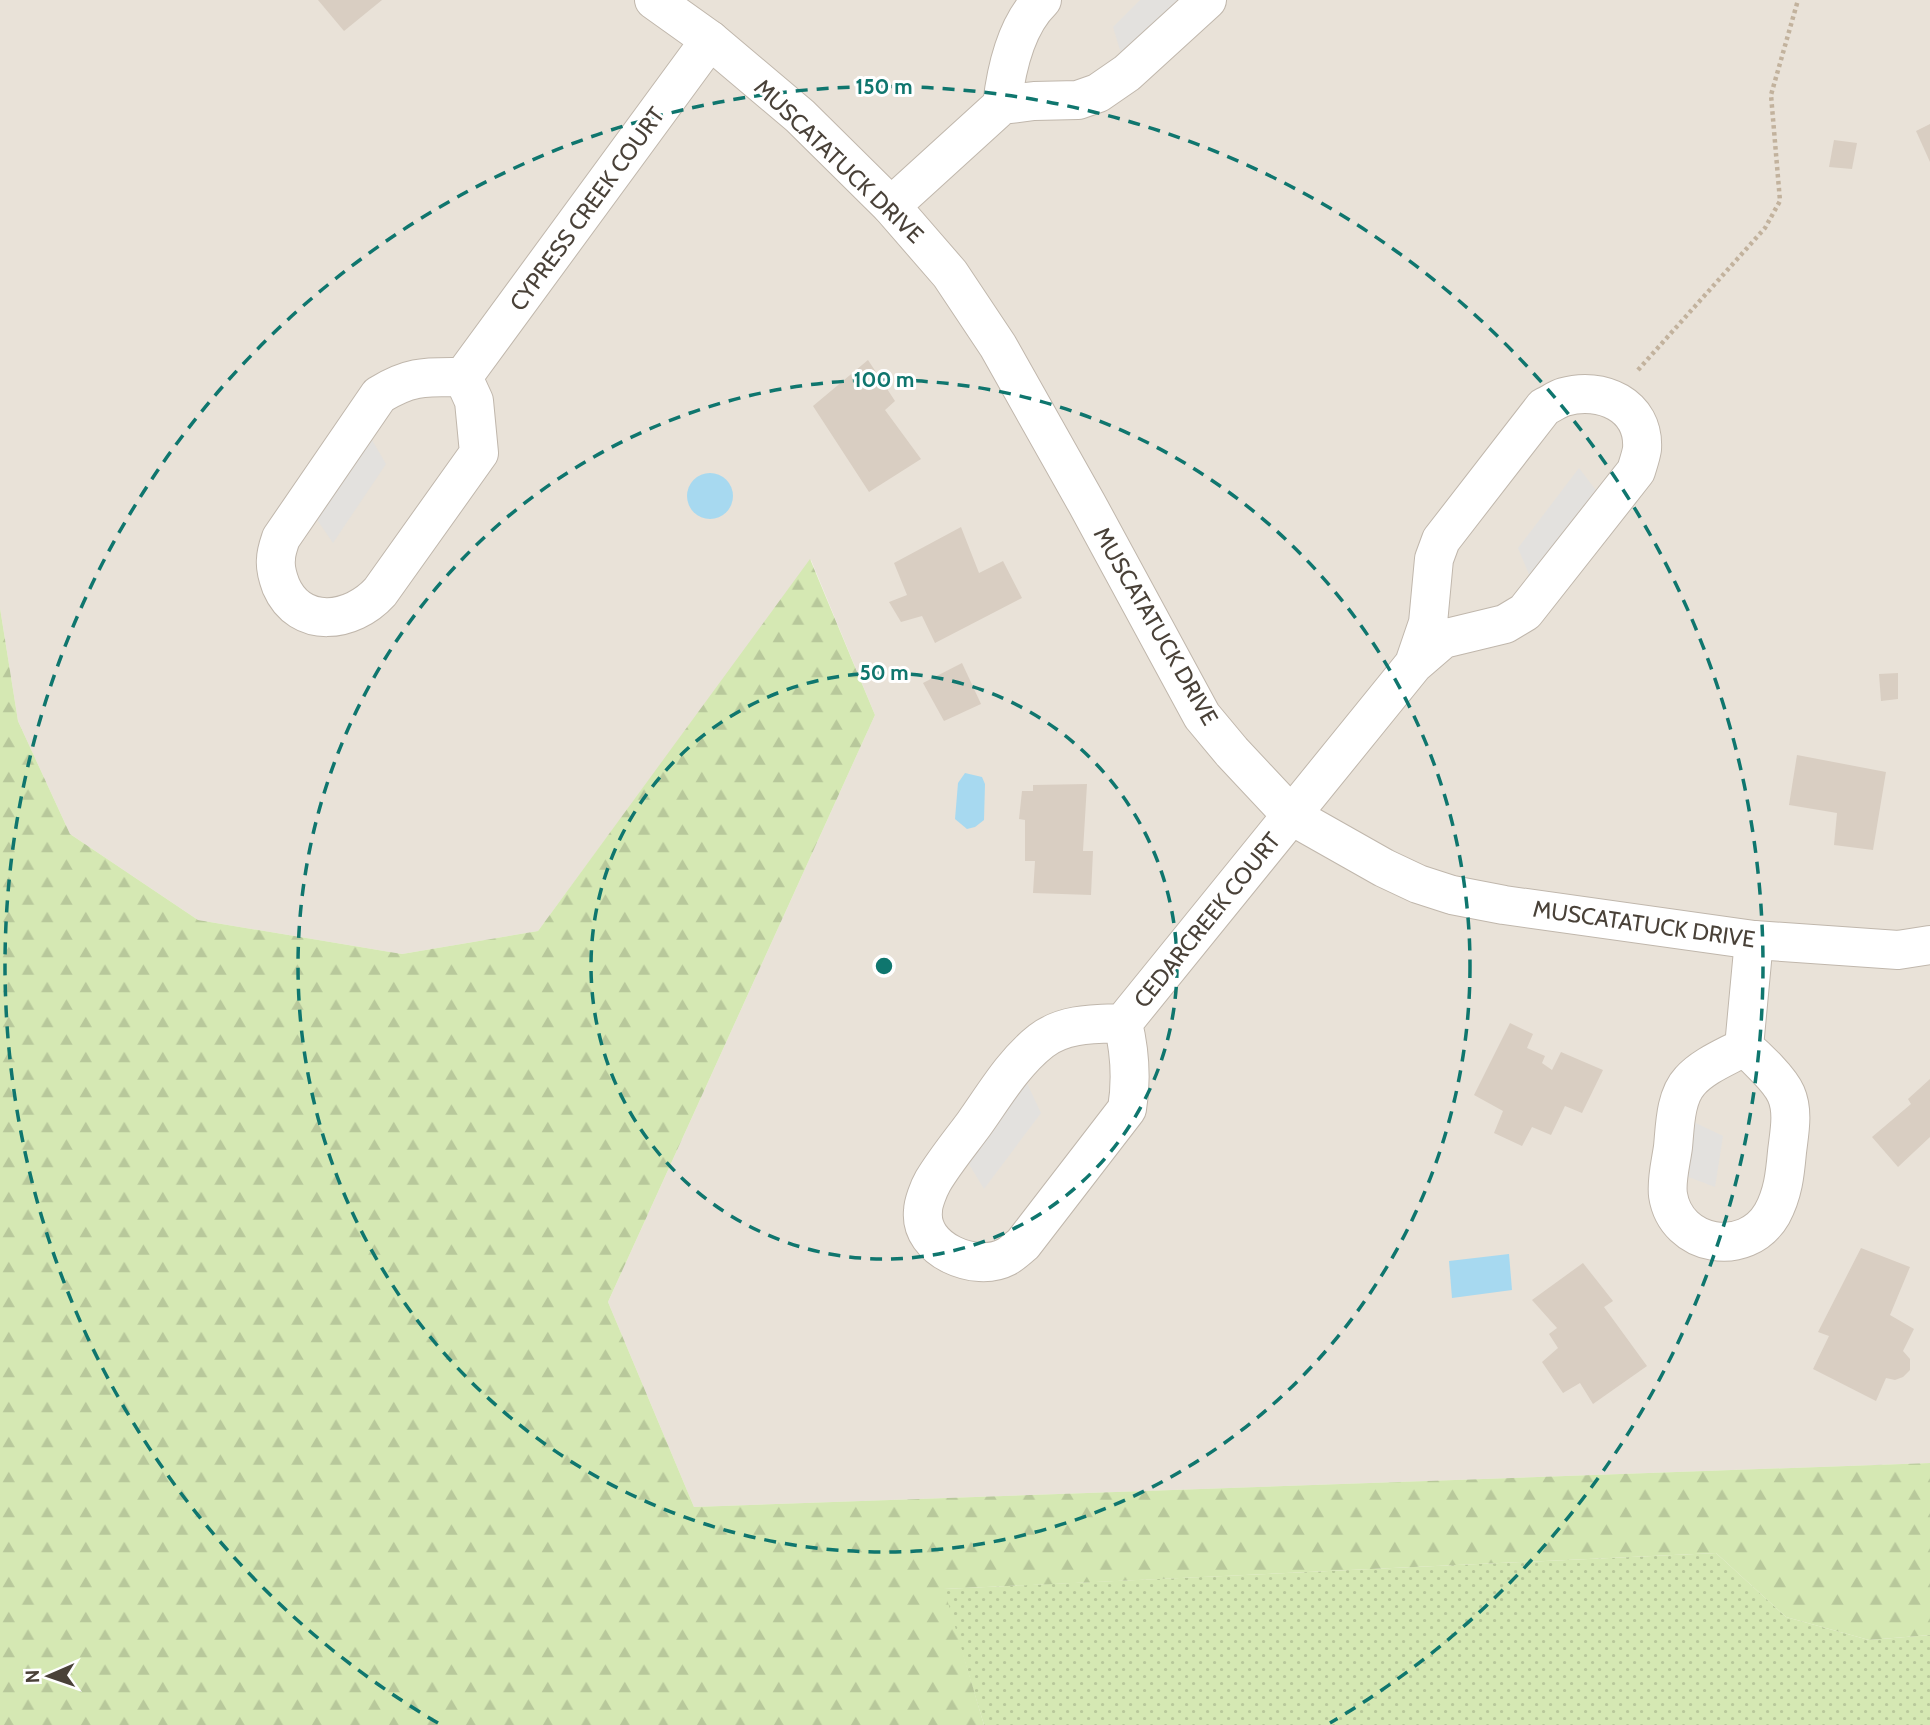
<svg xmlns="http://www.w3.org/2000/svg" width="1930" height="1725" viewBox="0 0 1930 1725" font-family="Cabin,sans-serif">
<defs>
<pattern id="grass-dots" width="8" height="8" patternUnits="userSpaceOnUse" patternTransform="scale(1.75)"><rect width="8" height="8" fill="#d5e8b3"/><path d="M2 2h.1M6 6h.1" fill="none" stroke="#b8c89b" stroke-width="1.8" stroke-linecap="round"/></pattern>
<pattern id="forest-firs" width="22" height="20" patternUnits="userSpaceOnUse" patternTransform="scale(1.75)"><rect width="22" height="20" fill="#d5e8b3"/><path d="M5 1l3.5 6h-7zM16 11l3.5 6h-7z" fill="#b8c89b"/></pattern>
</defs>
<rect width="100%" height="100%" fill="#f5f0ea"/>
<polygon fill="#e9e2d8" points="0,0 1930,0 1930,1463 694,1507 608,1302 875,715 811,560 538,931 402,954 198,920 70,834 18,721 0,608"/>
<polygon fill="url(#grass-dots)" points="1716,1553 1786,1617 1869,1640 1930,1635 1930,1725 984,1725 943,1589"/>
<polygon fill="url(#forest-firs)" points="810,559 875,715 608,1302 694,1507 1930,1463 1930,1635 1869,1640 1786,1617 1716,1553 944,1589 984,1725 0,1725 0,608 18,721 70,834 198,920 402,954 538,931"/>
<g fill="#e3e1de">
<polygon points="1140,0 1196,0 1127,73 1113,27"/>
<polygon points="361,421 386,464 333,543 305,502"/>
<polygon points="1579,468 1608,506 1538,596 1518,548"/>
<polygon points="1018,1064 1041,1113 984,1189 958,1146"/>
<polygon points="1677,1114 1723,1136 1715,1187 1670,1170"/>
</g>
<g fill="#a7d9f0">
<circle cx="710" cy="496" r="23"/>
<polygon points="965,773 982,777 985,784 984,820 975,827 967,829 955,819 958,783"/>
<polygon points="1509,1254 1512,1290 1452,1298 1449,1261"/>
</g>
<g fill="#d9cec2">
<polygon points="318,0 382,0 344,31"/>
<polygon points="1930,124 1930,162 1916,131"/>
<polygon points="1834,140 1857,143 1852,169 1829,167"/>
<polygon points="868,360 895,401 885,410 921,459 869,492 813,406"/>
<polygon points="961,527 979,573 1003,561 1022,598 935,643 922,616 901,622 889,602 907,595 894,563"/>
<polygon points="962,663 981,704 944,721 923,683"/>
<polygon points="1898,673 1898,699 1881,701 1879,674"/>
<polygon points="1797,755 1886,772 1873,850 1834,845 1837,813 1789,805"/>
<polygon points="1087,784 1083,851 1093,851 1091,895 1033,893 1035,861 1025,861 1025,820 1019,819 1022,791 1033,791 1033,785"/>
<polygon points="1510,1023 1533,1034 1527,1048 1545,1056 1542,1063 1552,1070 1561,1052 1603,1070 1582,1113 1565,1106 1551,1135 1532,1127 1522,1146 1494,1133 1503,1111 1474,1095"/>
<polygon points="1930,1079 1930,1137 1898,1167 1872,1137 1911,1104 1908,1099"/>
<polygon points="1861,1248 1910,1267 1890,1315 1914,1329 1903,1351 1910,1359 1910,1370 1903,1377 1895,1380 1886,1378 1876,1401 1813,1369 1829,1336 1818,1332"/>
<polygon points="1583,1263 1613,1301 1604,1307 1647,1366 1593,1404 1580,1383 1563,1393 1542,1362 1558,1348 1549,1334 1557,1328 1532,1300"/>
</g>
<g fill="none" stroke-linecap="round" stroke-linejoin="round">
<g stroke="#c0b7ac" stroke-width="40">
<g id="street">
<polyline points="654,0 710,40 800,116 891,206 950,274 998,346 1087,504 1202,716 1232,752 1292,816 1384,868 1418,884 1452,895 1504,905 1754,940 1898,950 1930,945"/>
<path d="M1002 105C1006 71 1016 25 1042 0"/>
<polyline points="891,206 1002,105 1034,101 1078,100 1098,93 1127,73 1207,0"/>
<path d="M463 377 474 401 479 453 380 592C352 623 300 630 281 586 278 578 275 567 276 559 276 552 279 544 281 538L379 395C411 375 427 377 463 377L710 40"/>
<path d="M1123 1023C1130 1052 1132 1079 1127 1109L1023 1244C1018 1248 1012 1254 1006 1257 976 1273 919 1250 923 1211 923 1203 929 1188 933 1181 945 1161 960 1143 974 1124 994 1096 1013 1063 1041 1041 1064 1023 1095 1024 1123 1023L1414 664 1443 639 1505 624 1525 612 1636 471C1638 464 1641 456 1642 449 1645 405 1601 386 1564 397 1557 399 1551 404 1544 407L1441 540 1434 559 1428 623 1414 664"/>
<path d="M1744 1047C1756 1057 1780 1080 1786 1094 1794 1112 1789 1134 1787 1152 1785 1174 1783 1194 1772 1214 1746 1259 1676 1247 1668 1195 1666 1180 1671 1162 1673 1147 1675 1127 1675 1097 1690 1081 1703 1066 1726 1057 1744 1047L1754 940"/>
</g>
</g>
<polyline stroke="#c2b29d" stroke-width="4.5" stroke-dasharray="3.5 3.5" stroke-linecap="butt" points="1638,370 1765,228 1780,201 1771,95 1798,0"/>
<use href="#street" stroke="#fff" stroke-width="38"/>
</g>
<g fill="none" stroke="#0f766e" stroke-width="3.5" stroke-dasharray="12 9">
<circle cx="884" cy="966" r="293"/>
<circle cx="884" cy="966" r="586"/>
<path d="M438 1723A879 879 0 1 1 1330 1723"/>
</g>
<g text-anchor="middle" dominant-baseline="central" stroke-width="6" stroke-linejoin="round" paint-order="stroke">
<g font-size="23" fill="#494138" stroke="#fff">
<text transform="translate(839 161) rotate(44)">MUSCATATUCK DRIVE</text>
<text transform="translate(587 209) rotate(-54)">CYPRESS CREEK COURT</text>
<text transform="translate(1156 626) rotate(60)">MUSCATATUCK DRIVE</text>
<text transform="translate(1207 920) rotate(-51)">CEDARCREEK COURT</text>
<text transform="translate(1644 924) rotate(8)">MUSCATATUCK DRIVE</text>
</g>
</g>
<circle cx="884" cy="966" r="10" fill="#0f766e" stroke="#fff" stroke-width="3.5"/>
<g font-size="21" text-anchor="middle" font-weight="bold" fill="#0f766e" stroke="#fff" stroke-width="6" stroke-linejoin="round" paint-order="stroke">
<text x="884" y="94">150 m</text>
<text x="884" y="387">100 m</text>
<text x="884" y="680">50 m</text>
</g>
<g transform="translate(49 1676) rotate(268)" stroke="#ffffff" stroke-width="5" paint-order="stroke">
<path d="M0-5L12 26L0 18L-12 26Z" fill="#494138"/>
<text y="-10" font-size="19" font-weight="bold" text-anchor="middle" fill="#494138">N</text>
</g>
</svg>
